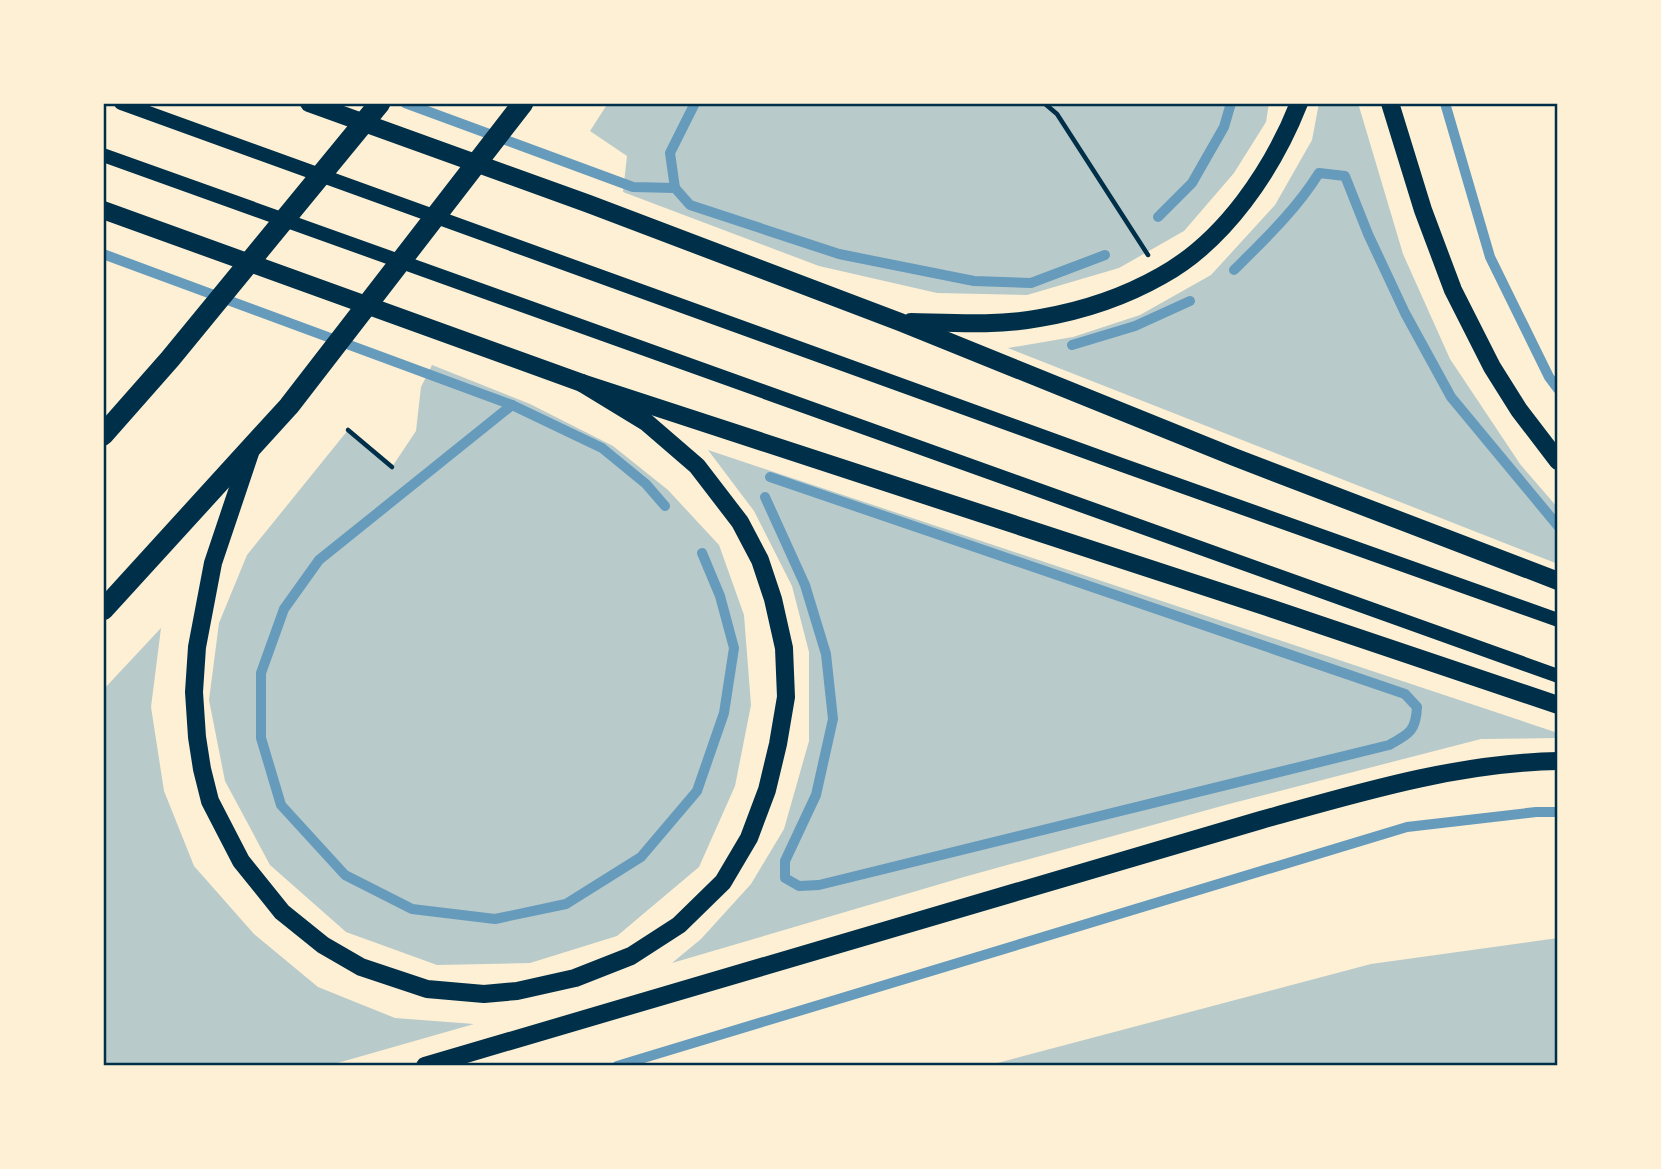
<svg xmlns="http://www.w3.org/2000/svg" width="1661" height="1169" viewBox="0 0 1661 1169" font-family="Overpass,sans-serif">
<rect width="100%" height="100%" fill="#fdf0d5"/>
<g fill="#b9caca">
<polygon points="608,103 1269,103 1266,122 1234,173 1184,231 1119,268 1027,295 937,293 819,266 623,192 627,156 590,131"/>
<polygon points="1319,103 1358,103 1403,254 1450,359 1520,464 1558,508 1558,564 1008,348 1073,337 1140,315 1211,275 1275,205 1312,140"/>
<polygon points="432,365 530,404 613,446 668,490 719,545 744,615 751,705 735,786 699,867 617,936 530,963 437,965 346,932 270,865 225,781 209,700 219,623 247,555 348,430 392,467 416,431 421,387"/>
<polygon points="708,450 1558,733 1558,738 1481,739 1229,804 964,877 672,963 701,939 751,884 784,829 809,741 809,652 792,586 754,511"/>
<polygon points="161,628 151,707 164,791 194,866 254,934 318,987 395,1018 474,1024 327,1066 103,1066 103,690"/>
<polygon points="1558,938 1558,1066 986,1066 1371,964"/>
</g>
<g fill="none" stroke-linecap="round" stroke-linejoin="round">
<g stroke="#669bbc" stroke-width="10">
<polyline points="405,103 633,187 675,188 690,205 839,254 974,281 1031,283 1105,255"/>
<polyline points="1445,103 1490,257 1549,377 1558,389"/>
<polyline points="675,188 670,153 695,103"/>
<polyline points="1158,217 1192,183 1224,127 1231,103"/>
<polyline points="103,254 512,405 602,448 646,484 665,506"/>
<path d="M1234 270C1265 239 1296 210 1319 173L1345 176 1368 234 1405 313 1451 397 1558 526"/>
<polyline points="1072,345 1135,326 1190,301"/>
<polyline points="512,405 319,560 284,609 261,673 261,738 281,805 345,875 412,909 495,919 566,904 641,857 697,791 724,713 734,648 720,596 702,553"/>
<path d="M765 497 805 585 826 654 833 719 816 795 785 861V878L799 886 819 885 1389 745C1409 734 1416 731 1417 707L1405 694 770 477"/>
<polyline points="617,1066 1407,827 1536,812 1558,812"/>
</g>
<g stroke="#003049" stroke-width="4.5">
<polyline points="1044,103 1057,114 1148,255"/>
<polyline points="348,430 392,467"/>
</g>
<g stroke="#003049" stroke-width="14">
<polyline points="121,103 1122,465 1558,620"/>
<polyline points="103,155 1558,676"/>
</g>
<g stroke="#003049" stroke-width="18">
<polyline points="309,103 589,204 900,322 1234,457 1558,581"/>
<polyline points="1390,103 1423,210 1453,290 1492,367 1519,410 1558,461"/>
<polyline points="103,210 582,383 1267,607 1558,705"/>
<path d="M911 322C954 323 998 326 1040 318 1081 311 1124 297 1161 276 1225 241 1273 169 1299 103"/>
<polyline points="251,450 213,563 197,647 194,692 197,737 202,769 210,801 241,861 282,912 323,945 361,967 427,989 484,994 517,991 575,978 631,956 679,925 723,882 749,838 767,790 778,744 786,697 784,648 773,599 760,560 740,522 697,466 646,422 582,383"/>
<path d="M425 1066 1261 820C1358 793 1456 763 1558 761"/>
</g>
<g stroke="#003049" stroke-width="21">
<polyline points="103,435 170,359 380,103"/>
<polyline points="103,610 289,406 523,103"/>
</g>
</g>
<rect width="1661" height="1169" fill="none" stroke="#fdf0d5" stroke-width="210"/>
<rect x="105" y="105" width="1451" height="959" fill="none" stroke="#003049" stroke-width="2.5"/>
</svg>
